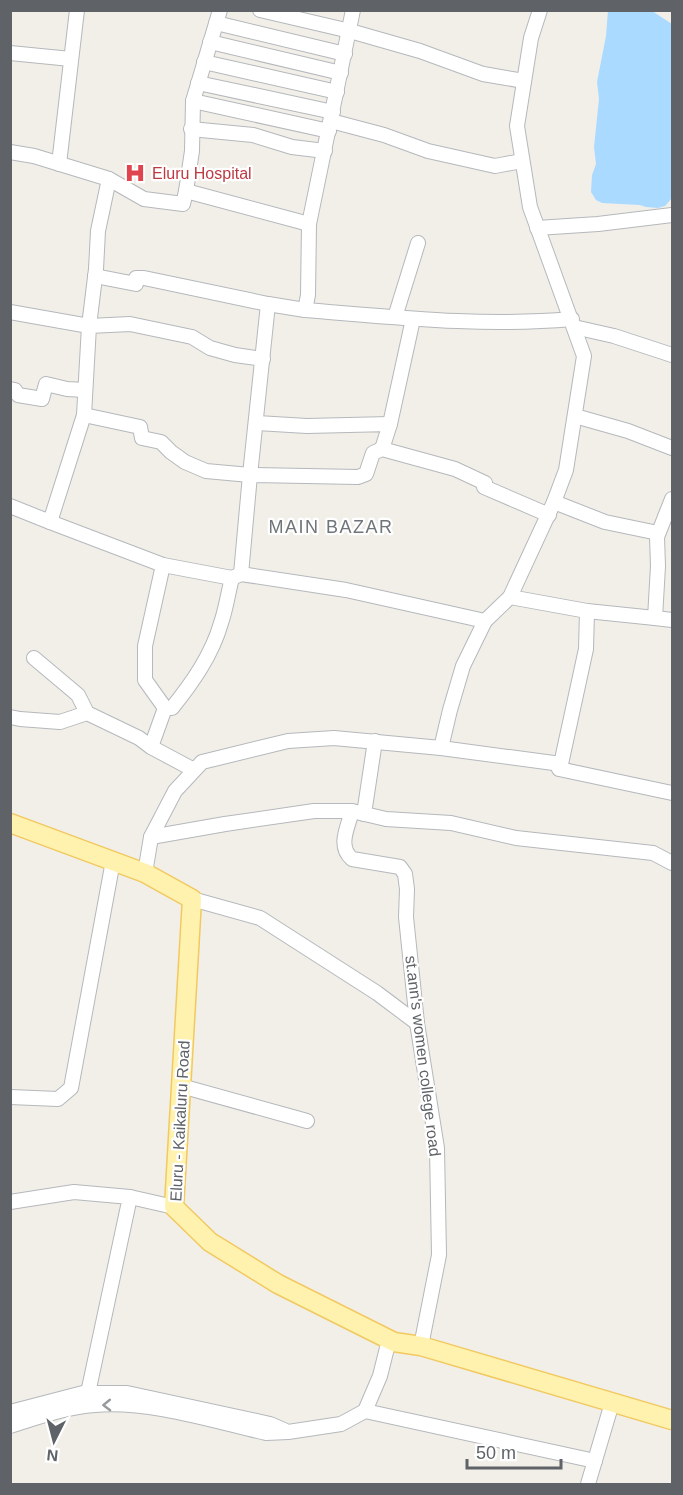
<svg xmlns="http://www.w3.org/2000/svg" width="683" height="1495" viewBox="0 0 683 1495" font-family="Arial,sans-serif">
<rect width="100%" height="100%" fill="#f1efe8"/>
<polygon fill="#aadaff" points="608,11 652,11 672,24 672,198 665,206 658,208 646,207 640,205 602,203 596,200 591,192 592,175 596,164 594,147 599,99 597,82 606,36"/>
<g fill="none" stroke-linecap="round" stroke-linejoin="round">
<g stroke="#b5b8bc" stroke-width="16">
<g id="minor">
<polyline points="260,10 350,31 420,51 483,74 524,81"/>
<polyline points="216,23 345,54"/>
<polyline points="210,42 341,73"/>
<polyline points="10,53 71,59"/>
<polyline points="204,62 337,92"/>
<polyline points="198,83 333,112"/>
<polyline points="193,101 329,131"/>
<polyline points="331,121 384,135 428,151 495,166 522,161"/>
<polyline points="191,129 253,135 292,147 325,151"/>
<polyline points="10,152 34,156 109,179 144,199 183,204 186,191 309,224 308,295 305,310 268,304 250,475 206,471 185,462 171,452 161,442 142,438 140,427 84,415"/>
<polyline points="59,164 77,10"/>
<polyline points="186,191 192,151 193,101 220,10"/>
<polyline points="309,224 353,10"/>
<polyline points="537,228 598,224 672,215"/>
<polyline points="95,276 136,284 136,278 144,278 268,304"/>
<path d="M305 310C394 317 482 327 572 319"/>
<polyline points="10,312 89,326 96,269 98,231 109,179"/>
<polyline points="395,317 418,243"/>
<polyline points="574,327 614,336 672,355"/>
<polyline points="10,389 15,390 18,395 42,399 46,384 67,389 85,390"/>
<polyline points="575,416 628,431 672,448"/>
<polyline points="257,423 307,426 390,424 382,449"/>
<polyline points="390,424 413,319"/>
<polyline points="554,502 605,522 658,533"/>
<polyline points="10,506 50,522 84,415 89,326 130,324 192,337 210,348 235,355 263,359"/>
<polyline points="50,522 163,565 232,578 241,574 250,475 358,477 366,474 373,453 382,449 455,469 485,483 484,487 549,515"/>
<path d="M163 565 145 646V680L165 708H172C192 683 212 655 221 623 226 609 228 593 232 578"/>
<polyline points="587,611 655,618 658,566 657,537 672,499"/>
<polyline points="655,618 672,620"/>
<polyline points="485,621 510,597 554,502 566,470 584,356 530,207 517,126 531,38 540,10"/>
<polyline points="34,658 78,695 87,713 139,738 151,747 194,770"/>
<polyline points="10,717 20,719 60,722 87,713"/>
<polyline points="151,747 165,708"/>
<polyline points="441,748 561,764 586,649 587,611 510,597"/>
<polyline points="561,764 559,769 672,793"/>
<path d="M352 811C348 827 337 846 352 859L400 867 405 874 407 889 406 917 417 1023 437 1148 439 1255 421 1346"/>
<polyline points="364,814 375,741"/>
<polyline points="151,837 225,824 314,811 352,811 386,819 451,823 516,838 653,853 672,863"/>
<polyline points="145,873 151,837 175,791 202,762 288,741 334,738 441,748 450,710 463,666 485,621 346,590 241,574"/>
<polyline points="192,899 260,918 377,993 417,1023"/>
<polyline points="181,1086 307,1121"/>
<polyline points="10,1097 58,1099 71,1088 113,861"/>
<polyline points="130,1197 174,1207"/>
<polyline points="10,1202 74,1192 130,1197 88,1393"/>
<polyline points="365,1411 595,1461"/>
<polyline points="10,1412 83,1393 127,1393 270,1424 284,1430"/>
<path d="M10 1426C38 1417 66 1407 95 1405 148 1400 214 1421 266 1433L288 1432 341 1424 365 1411 380 1376 389 1340"/>
<polyline points="588,1484 612,1403"/>
</g>
</g>
<g stroke="#f2c960" stroke-width="21">
<polyline id="major" points="10,823 145,873 192,899 174,1207 210,1242 278,1284 394,1342 421,1346 672,1420"/>
</g>
<use href="#minor" stroke="#fff" stroke-width="14"/>
<use href="#major" stroke="#fff2af" stroke-width="18"/>
</g>
<defs><path id="oneway-chevron" d="M-2-3.5L2.5 0L-2 3.5" fill="none" stroke-width="1.6" stroke-linecap="round" stroke-linejoin="round" transform="scale(1.5)"/></defs>
<use stroke="#979a9d" href="#oneway-chevron" transform="translate(107 1405) rotate(179)"/>
<defs>
<g id="hospital-bare" transform="scale(1.62)"><path d="M-5-5h3v3.5h4V-5h3V5h-3V1.5h-4V5h-3Z" fill="#e0444e" stroke="#fff" stroke-width="2.5" paint-order="stroke"/></g>
</defs>
<g fill-rule="evenodd">
<use href="#hospital-bare" x="135" y="173"/>
</g>
<g text-anchor="middle" dominant-baseline="central" stroke-width="4.5" stroke-linejoin="round" paint-order="stroke">
<g font-size="16" fill="#be3a42" stroke="#fff" text-anchor="start">
<text x="152" y="173">Eluru Hospital</text>
</g>
<g font-size="16" fill="#5f6368" stroke="#fff">
<text transform="translate(423 1056) rotate(83)">st.ann's women college road</text>
<text transform="translate(180 1121) rotate(-87)">Eluru - Kaikaluru Road</text>
</g>
<g font-size="18" letter-spacing="1.5" fill="#70757a" stroke="#fff">
<text x="331" y="527">MAIN BAZAR</text>
</g>
</g>
<rect width="683" height="1495" fill="none" stroke="#5f6368" stroke-width="24"/>
<g transform="translate(54 1441) rotate(186)" stroke="#ffffff" stroke-width="4.5" paint-order="stroke">
<path d="M0-4.5L10 22L0 15L-10 22Z" fill="#5f6368"/>
<text y="-9" font-size="16" font-weight="bold" text-anchor="middle" fill="#5f6368">N</text>
</g>
<path d="M467 1459v9h94v-9" fill="none" stroke="#5f6368" stroke-width="3"/>
<text x="476" y="1459" font-size="18" fill="#5f6368" stroke="#ffffff" stroke-width="4.5" paint-order="stroke">50 m</text>
</svg>
